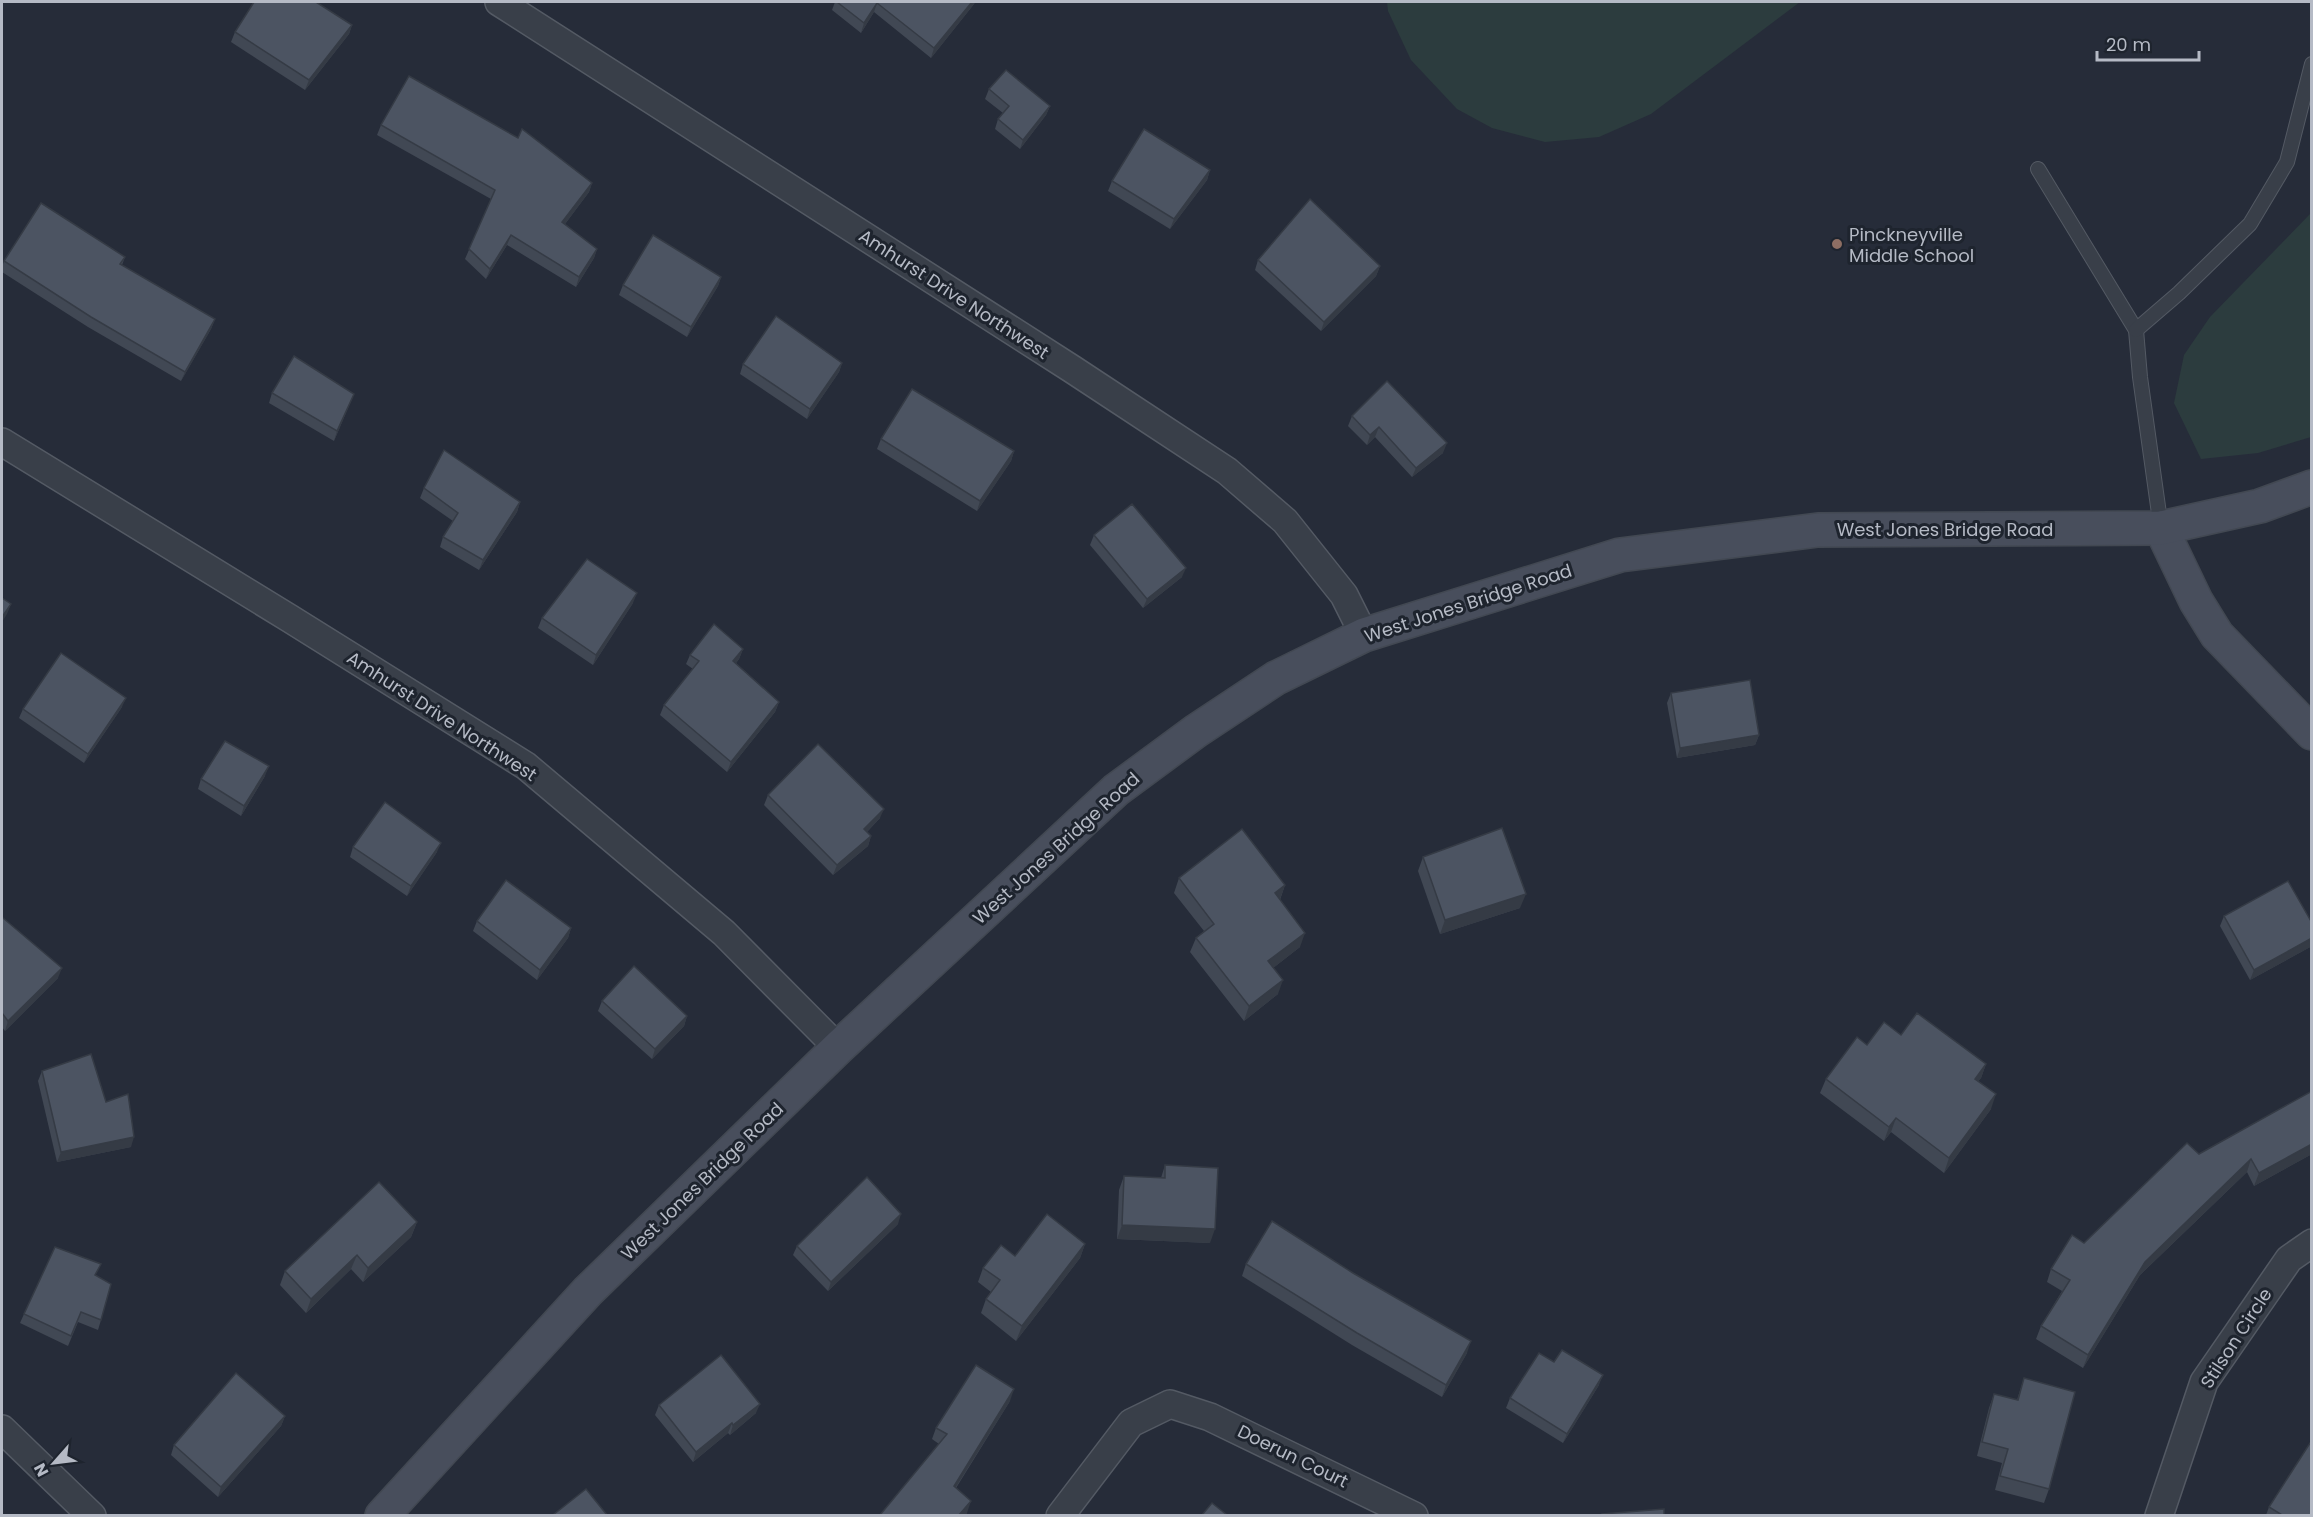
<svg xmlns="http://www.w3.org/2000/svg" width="2313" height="1517" viewBox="0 0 2313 1517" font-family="Poppins,sans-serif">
<rect width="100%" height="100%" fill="#262c39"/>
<g fill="#2c3c3e">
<polygon points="1387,2 1800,2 1651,114 1599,137 1545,142 1492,128 1457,109 1411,60 1388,11"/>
<polygon points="2311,213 2311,437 2258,453 2201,459 2174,403 2184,355 2210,317"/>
</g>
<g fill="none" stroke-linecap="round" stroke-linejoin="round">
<g stroke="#545a64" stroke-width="16">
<g id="lane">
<polyline points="2038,169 2136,330 2140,377 2161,528"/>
<polyline points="2136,330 2179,293 2250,224 2287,162 2312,64"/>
</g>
</g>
<g stroke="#545a64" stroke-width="30">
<g id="street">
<polyline points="499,2 1072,369 1227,471 1285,521 1344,595 1364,635"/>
<polyline points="2,442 289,618 526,766 724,933 838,1048"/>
<polyline points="2,1429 92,1516"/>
<polyline points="1060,1516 1131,1423 1170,1404 1210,1417 1414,1516"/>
<polyline points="2159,1516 2204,1382 2289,1259 2312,1243"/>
</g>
</g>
<g stroke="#424852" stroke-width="36">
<g id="secondary">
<polyline points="2161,528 2196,601 2217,635 2312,733"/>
<polyline points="382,1516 588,1291 838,1048 1116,790 1196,731 1276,678 1364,635 1620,555 1818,530 2161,528 2260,506 2312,487"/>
</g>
</g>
<use href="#lane" stroke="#393f49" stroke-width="14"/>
<use href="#street" stroke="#393f49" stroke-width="27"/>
<use href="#secondary" stroke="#484e5c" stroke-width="33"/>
</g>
<g fill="#414854">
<polygon points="835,2 975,2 974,4 931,58 874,12 861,33 832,10"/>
<polygon points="352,25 349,34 305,90 231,42 235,32"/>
<polygon points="989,89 1050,106 1046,115 1020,149 995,129 998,119 1003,113 985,99"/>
<polygon points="381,125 592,183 589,192 565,224 597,249 594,258 576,287 507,245 486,279 465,259 491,199 377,135"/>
<polygon points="1210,170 1207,180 1170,229 1108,191 1112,181"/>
<polygon points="125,257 122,265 215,319 211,329 181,381 88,327 2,272 2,267 4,261"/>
<polygon points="1258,260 1380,266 1376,276 1321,331 1255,270"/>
<polygon points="721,277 718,286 687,337 619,295 623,285"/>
<polygon points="842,363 839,372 807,419 740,374 743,364"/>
<polygon points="272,393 354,394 334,441 269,403"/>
<polygon points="1352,416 1443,453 1412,477 1375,437 1367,445 1348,426"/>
<polygon points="881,439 1014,451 1011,461 977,511 877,449"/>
<polygon points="424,488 520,502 517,512 479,570 440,547 443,537 453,521 420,498"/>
<polygon points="1094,535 1182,577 1143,608 1090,545"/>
<polygon points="633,603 593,665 538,628 542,618"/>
<polygon points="743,649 739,659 736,663 779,702 775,712 727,772 660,715 664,705 693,669 686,664 690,655"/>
<polygon points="1671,693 1759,735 1755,745 1677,758 1667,703"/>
<polygon points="122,707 84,763 19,718 23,709"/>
<polygon points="265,776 241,816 198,789 201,779"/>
<polygon points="768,795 880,818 867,832 871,836 868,846 833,875 764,805"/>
<polygon points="353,847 437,852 407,896 350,857"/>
<polygon points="1423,857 1520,908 1440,934 1418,871"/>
<polygon points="1179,878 1285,885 1280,900 1300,947 1273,968 1278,994 1244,1021 1190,952 1196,938 1204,931 1174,893"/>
<polygon points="2224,916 2312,923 2312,946 2250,980 2220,926"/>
<polygon points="2,919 58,978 5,1031 2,1027"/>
<polygon points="477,921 571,928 568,938 537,980 473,931"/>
<polygon points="602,1001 687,1016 684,1026 652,1059 598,1011"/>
<polygon points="1901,1035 1986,1064 1981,1078 1978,1081 1991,1109 1944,1173 1891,1132 1884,1141 1820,1093 1826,1079 1867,1045"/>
<polygon points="42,1071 106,1102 131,1147 57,1162 38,1081"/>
<polygon points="2312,1091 2312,1154 2254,1186 2247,1172 2140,1275 2083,1368 2036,1339 2041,1326 2062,1291 2047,1282 2051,1269 2084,1243"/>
<polygon points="1165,1165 1210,1243 1117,1239 1119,1190 1124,1176 1161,1178"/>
<polygon points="417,1222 411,1237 363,1282 351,1269 306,1313 280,1285 285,1271"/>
<polygon points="898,1224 828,1291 793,1255 797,1246"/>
<polygon points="1085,1244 1080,1258 1016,1341 981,1313 986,1299 991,1292 978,1282 983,1268 1015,1256"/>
<polygon points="1246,1264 1467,1353 1442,1397 1352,1345 1242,1276"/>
<polygon points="96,1276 101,1320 98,1330 78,1322 68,1346 20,1323 24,1314"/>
<polygon points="1554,1362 1599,1385 1563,1443 1506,1408 1510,1398"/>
<polygon points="2024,1378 2049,1489 2044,1503 1995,1490 2002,1463 1977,1456 1989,1408 1994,1394 2017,1400"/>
<polygon points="1010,1401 956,1488 967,1513 965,1515 880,1515 939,1444 932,1439 936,1428"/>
<polygon points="659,1405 756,1413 730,1435 728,1433 693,1462 655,1415"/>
<polygon points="285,1416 281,1426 218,1497 171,1455 174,1445"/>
<polygon points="2269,1507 2312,1515 2266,1515"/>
</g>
<g fill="#353b45">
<polygon points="972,2 975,2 974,4 931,58 934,48"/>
<polygon points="877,3 874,12 861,33 864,23"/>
<polygon points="352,25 349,34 305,90 309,80"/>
<polygon points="1050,106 1046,115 1020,149 1023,140"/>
<polygon points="1210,170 1207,180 1170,229 1174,219"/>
<polygon points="592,183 589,192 559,232 562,222"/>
<polygon points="511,235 507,245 486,279 490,269"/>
<polygon points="597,249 594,258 576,287 579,277"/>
<polygon points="1380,266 1376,276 1321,331 1324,322"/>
<polygon points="721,277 718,286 687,337 691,327"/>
<polygon points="215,319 211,329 181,381 185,372"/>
<polygon points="842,363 839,372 807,419 810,409"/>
<polygon points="354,394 350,403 334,441 337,431"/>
<polygon points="1379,427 1375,437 1367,445 1370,435"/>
<polygon points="1447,443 1443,453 1412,477 1416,468"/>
<polygon points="1014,451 1011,461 977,511 980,501"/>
<polygon points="520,502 517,512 479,570 483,560"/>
<polygon points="1186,568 1182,577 1143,608 1147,599"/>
<polygon points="637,593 633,603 593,665 596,655"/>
<polygon points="11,604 7,614 2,622 2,617"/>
<polygon points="743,649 739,659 730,671 733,661"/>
<polygon points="126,698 122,707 84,763 88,754"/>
<polygon points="779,702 775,712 727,772 731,762"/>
<polygon points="1759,735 1755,745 1677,758 1680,748"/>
<polygon points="269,766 265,776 241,816 244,806"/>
<polygon points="884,809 880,818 860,839 864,829"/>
<polygon points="871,836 868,846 833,875 837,865"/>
<polygon points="441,843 437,852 407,896 411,886"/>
<polygon points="1285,885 1280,899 1269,908 1275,893"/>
<polygon points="1526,894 1520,908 1440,934 1445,920"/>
<polygon points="571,928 568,938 537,980 540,970"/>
<polygon points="1305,933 1300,947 1263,976 1268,961"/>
<polygon points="2312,938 2312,946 2250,980 2254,970"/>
<polygon points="62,968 58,978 5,1031 8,1021"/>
<polygon points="1283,980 1278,994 1244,1021 1249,1006"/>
<polygon points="687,1016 684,1026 652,1059 655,1049"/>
<polygon points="1986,1064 1981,1078 1969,1093 1975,1079"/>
<polygon points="1996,1094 1991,1109 1944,1173 1949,1158"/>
<polygon points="1896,1118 1891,1132 1884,1141 1889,1127"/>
<polygon points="134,1137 131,1147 57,1162 61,1152"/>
<polygon points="2312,1144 2312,1154 2254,1186 2259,1173"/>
<polygon points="2251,1159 2247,1172 2140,1275 2083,1368 2088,1355 2145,1262"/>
<polygon points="901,1214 898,1224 828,1291 831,1282"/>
<polygon points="417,1222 411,1237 363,1282 368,1268"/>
<polygon points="1122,1225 1215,1229 1210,1243 1117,1239"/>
<polygon points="1085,1244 1080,1258 1016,1341 1022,1326"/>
<polygon points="357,1255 351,1269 306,1313 311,1299"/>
<polygon points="1471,1341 1467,1353 1442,1397 1446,1385"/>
<polygon points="1603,1375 1599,1385 1563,1443 1567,1434"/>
<polygon points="1014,1389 1010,1401 949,1498 954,1486"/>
<polygon points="760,1404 756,1413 730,1435 733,1425"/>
<polygon points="285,1416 281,1426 218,1497 221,1487"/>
<polygon points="732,1423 728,1433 693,1462 696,1452"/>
<polygon points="971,1501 967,1513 965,1515 959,1515"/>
</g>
<g fill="#4c5462" stroke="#353b45" stroke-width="1.5">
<polygon points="254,2 316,2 352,25 309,80 235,32"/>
<polygon points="837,2 972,2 934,48 877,3 864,23"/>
<polygon points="1006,70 1050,106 1023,140 998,119 1009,106 989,89"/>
<polygon points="409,76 518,138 522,129 592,183 562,222 597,249 579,277 511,235 490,269 469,249 495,190 381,125"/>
<polygon points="1144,129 1210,170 1174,219 1112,181"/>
<polygon points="1310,199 1380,266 1324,322 1258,260"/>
<polygon points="41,203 125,257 120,264 215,319 185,372 91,317 4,261"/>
<polygon points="653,235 721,277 691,327 623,285"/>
<polygon points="776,316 842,363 810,409 743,364"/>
<polygon points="294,356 354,394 337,431 272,393"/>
<polygon points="1387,381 1447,443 1416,468 1379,427 1370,435 1352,416"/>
<polygon points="912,389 1014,451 980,501 881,439"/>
<polygon points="444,450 520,502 483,560 443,537 458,513 424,488"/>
<polygon points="1132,504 1186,568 1147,599 1094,535"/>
<polygon points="587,559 637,593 596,655 542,618"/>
<polygon points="2,598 11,604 2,617"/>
<polygon points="714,624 743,649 733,661 779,702 731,762 664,705 699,661 690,655"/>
<polygon points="61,653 126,698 88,754 23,709"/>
<polygon points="1750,680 1759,735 1680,748 1671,693"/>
<polygon points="225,741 269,766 244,806 201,779"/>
<polygon points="818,744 884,809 864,829 871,836 837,865 768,795"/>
<polygon points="385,802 441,843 411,886 353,847"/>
<polygon points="1502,828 1526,894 1445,920 1423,857"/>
<polygon points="1242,829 1285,885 1275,893 1305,933 1268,961 1283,980 1249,1006 1196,938 1214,924 1179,878"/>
<polygon points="506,880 571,928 540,970 477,921"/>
<polygon points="2288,881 2312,923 2312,938 2254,970 2224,916"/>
<polygon points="3,918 62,968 8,1021 2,1013 2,919"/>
<polygon points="634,966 687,1016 655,1049 602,1001"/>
<polygon points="1917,1013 1986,1064 1975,1079 1996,1094 1949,1158 1896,1118 1889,1127 1826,1079 1857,1037 1867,1045 1884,1022 1901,1035"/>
<polygon points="91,1054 106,1102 128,1094 134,1137 61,1152 42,1071"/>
<polygon points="2312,1091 2312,1144 2259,1173 2251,1159 2145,1262 2088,1355 2041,1326 2070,1280 2051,1269 2072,1235 2084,1243 2187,1143 2199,1154"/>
<polygon points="1165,1165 1218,1168 1215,1229 1122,1225 1124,1176 1165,1178"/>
<polygon points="867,1177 901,1214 831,1282 797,1246"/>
<polygon points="379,1182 417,1222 368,1268 357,1255 311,1299 285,1271"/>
<polygon points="1047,1214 1085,1244 1022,1326 986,1299 1000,1280 983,1268 1001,1245 1015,1256"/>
<polygon points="1272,1221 1353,1273 1471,1341 1446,1385 1357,1333 1246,1264"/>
<polygon points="55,1247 101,1264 95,1275 111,1284 101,1320 81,1312 71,1336 24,1314"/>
<polygon points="1562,1350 1603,1375 1567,1434 1510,1398 1539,1353 1554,1362"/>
<polygon points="721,1355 760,1404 733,1425 732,1423 696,1452 659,1405"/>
<polygon points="976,1365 1014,1389 954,1486 971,1501 959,1515 880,1515 947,1434 936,1428"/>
<polygon points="236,1373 285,1416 221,1487 174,1445"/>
<polygon points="2024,1378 2075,1392 2049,1489 2000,1476 2008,1449 1982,1442 1994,1394 2018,1400"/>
<polygon points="2312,1440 2312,1515 2282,1515 2269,1507"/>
<polygon points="586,1489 607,1515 553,1515"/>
<polygon points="1212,1503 1227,1515 1202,1515"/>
<polygon points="1664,1509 1664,1515 1602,1515 1602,1514"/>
</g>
<circle fill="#8d6e63" stroke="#1e242e" stroke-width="2" cx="1837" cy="244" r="6"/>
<g text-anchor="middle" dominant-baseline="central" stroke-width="6" stroke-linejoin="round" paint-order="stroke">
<g font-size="18" fill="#b5bac5" stroke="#1e242e" text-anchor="start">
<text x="1849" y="234">Pinckneyville<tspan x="1849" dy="21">Middle School</tspan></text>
</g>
<g font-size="18" fill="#b5bac5" stroke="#1e242e">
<text transform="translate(954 294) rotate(33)">Amhurst Drive Northwest</text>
<text x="1945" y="529">West Jones Bridge Road</text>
<text transform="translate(1468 603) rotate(-18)">West Jones Bridge Road</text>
<text transform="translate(442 716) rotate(33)">Amhurst Drive Northwest</text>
<text transform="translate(1056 848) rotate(-42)">West Jones Bridge Road</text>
<text transform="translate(702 1181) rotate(-44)">West Jones Bridge Road</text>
<text transform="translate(2236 1338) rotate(-57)">Stilson Circle</text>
<text transform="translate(1293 1456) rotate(26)">Doerun Court</text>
</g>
</g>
<rect width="2313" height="1517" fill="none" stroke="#b5bac5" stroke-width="6"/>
<g transform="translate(54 1463) rotate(242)" stroke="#1e242e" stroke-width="4.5" paint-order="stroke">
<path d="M0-4.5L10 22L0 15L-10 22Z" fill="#b5bac5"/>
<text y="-9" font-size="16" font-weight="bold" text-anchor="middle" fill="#b5bac5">N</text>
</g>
<path d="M2097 51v9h102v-9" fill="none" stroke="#b5bac5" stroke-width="3"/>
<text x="2106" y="51" font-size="18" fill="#b5bac5" stroke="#1e242e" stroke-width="4.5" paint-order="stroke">20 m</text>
</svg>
